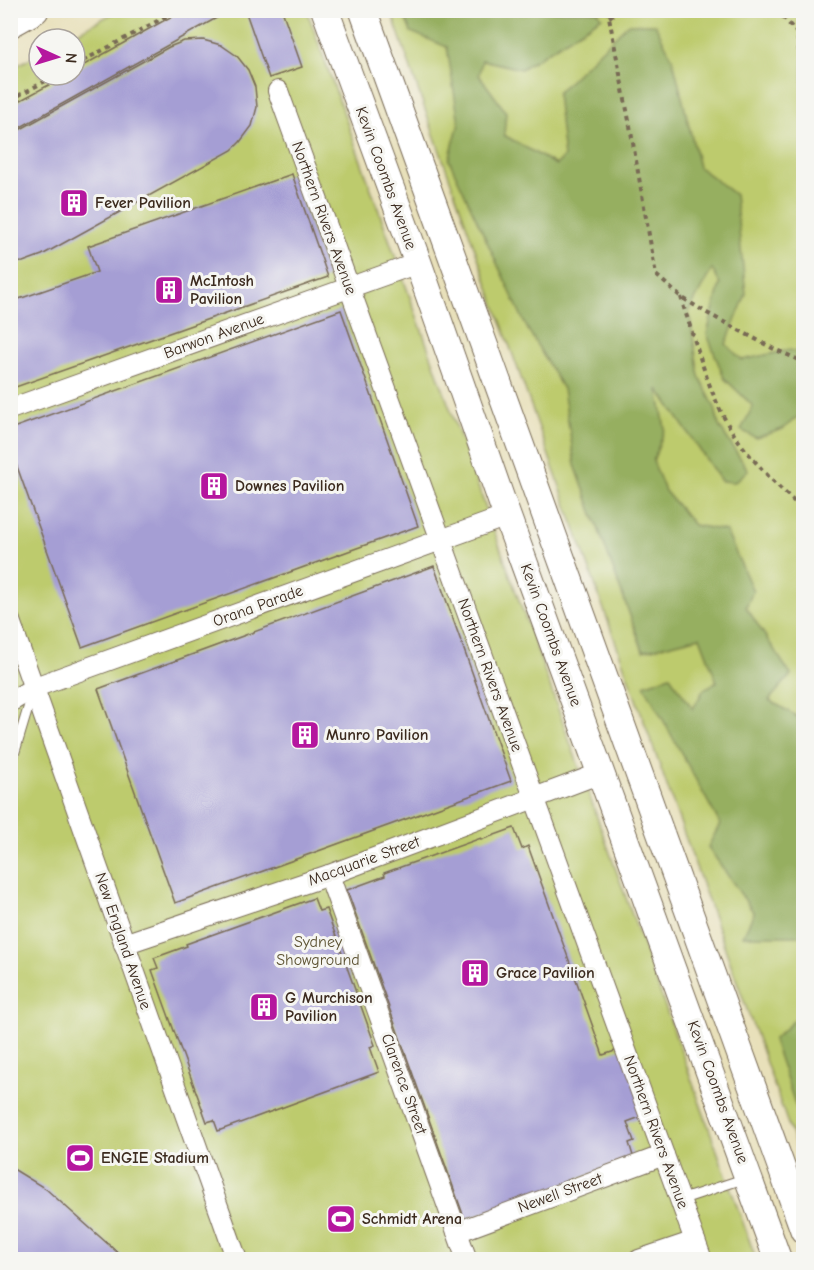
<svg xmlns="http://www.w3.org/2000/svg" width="814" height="1270" viewBox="0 0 814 1270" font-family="'Comic Neue',sans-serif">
<rect width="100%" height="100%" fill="#f6f6f2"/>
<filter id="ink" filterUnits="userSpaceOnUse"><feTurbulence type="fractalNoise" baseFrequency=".0167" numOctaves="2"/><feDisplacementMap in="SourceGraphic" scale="12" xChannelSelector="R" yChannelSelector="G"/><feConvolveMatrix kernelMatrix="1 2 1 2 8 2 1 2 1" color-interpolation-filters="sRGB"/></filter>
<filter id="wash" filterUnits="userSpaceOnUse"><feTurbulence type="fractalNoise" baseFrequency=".008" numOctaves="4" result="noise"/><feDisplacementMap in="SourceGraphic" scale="24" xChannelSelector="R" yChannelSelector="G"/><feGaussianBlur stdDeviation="1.35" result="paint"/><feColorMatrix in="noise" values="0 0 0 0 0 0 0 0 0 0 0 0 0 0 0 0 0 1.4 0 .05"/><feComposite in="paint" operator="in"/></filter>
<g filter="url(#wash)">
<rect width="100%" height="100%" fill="#e8e0ba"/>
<g fill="#bdcb6d" stroke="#7c7a46" stroke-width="1.5">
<polygon points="117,11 307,11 756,1259 11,1259 10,69 39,54 39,75 75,75 75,39 65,39"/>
<polygon points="391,11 803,11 803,1166 422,101"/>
</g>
<g fill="#96af60" stroke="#686c3f" stroke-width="1.5">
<polygon points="402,11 597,11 602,17 521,69 482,60 479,75 506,112 504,135 556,165 564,157 557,93 628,24 655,24 673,60 699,167 735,195 746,294 726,344 742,360 789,350 803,353 803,412 783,429 756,438 741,430 753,406 724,378 707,334 720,284 712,269 689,311 699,376 715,408 719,426 748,470 735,482 721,481 658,389 665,429 653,461 665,491 694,525 726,531 753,591 746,607 791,675 769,700 803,720 803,936 743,936 754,913 708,847 720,824 644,685 670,676 693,709 704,689 717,682 700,637 643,651 575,465 563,389 527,328 449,160 459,123 447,47 411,32"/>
<polygon points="803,1012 803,1127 773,1040"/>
</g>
<g id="blocks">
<g fill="#a59ed4">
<polygon points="183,10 231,10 10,133 10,106 67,75 75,75 75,70"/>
<polygon points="245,10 282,10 302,67 269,78"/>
<polygon points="203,40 221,45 237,56 248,70 255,87 257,107 252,126 240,142 232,150 42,255 23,262 10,263 10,135 169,47 184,41"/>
<polygon points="292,174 328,277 10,389 10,302 97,272 88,246"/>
<polygon points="341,310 418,526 82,647 10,447 10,429"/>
<polygon points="434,566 511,781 175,903 98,689"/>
<polygon points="514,828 522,849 528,846 603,1055 627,1047 651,1113 627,1122 634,1141 629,1143 634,1159 465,1220 347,890 385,876 384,873 481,838 481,840"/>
<polygon points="314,898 319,911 326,909 375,1045 370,1047 379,1072 218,1131 214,1120 207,1122 152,970 158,968 154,958 187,946 186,944"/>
<polygon points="10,1167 46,1189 126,1260 10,1260"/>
</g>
</g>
</g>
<g filter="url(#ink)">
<use href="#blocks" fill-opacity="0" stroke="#786a55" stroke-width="1.5"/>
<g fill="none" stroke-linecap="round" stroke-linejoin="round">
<g stroke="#786a55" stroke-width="11">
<g id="lane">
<polyline points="10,768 32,695"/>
<polyline points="680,1200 746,1178"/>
</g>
</g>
<g stroke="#786a55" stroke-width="22">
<g id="street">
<polyline points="278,91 702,1260"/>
<polyline points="10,409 418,263"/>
<polyline points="10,621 237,1260"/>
<polyline points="10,702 35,687 507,516"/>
<polyline points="329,875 467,1260"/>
<polyline points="124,944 329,875 601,773"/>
<polyline points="457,1232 664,1155"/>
<polyline points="639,1260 695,1241"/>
</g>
</g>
<g stroke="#786a55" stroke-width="29">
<g id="secondary">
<polyline points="325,10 418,263 507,516 778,1260"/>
<polyline points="363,10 804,1230"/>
<polyline points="10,24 35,10"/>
</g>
</g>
<g stroke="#786a55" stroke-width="4" stroke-dasharray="4.5 4.5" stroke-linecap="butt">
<polyline points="607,10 609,17 630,126 656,275 681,297 707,313 774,349 804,362"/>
<polyline points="777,10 797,33 804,100"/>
<polyline points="609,17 620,10"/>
<polyline points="75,65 178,10"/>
<polyline points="10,100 57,75"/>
<path d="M681 297 684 308C697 346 709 394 730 428 750 460 777 485 804 511"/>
</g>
<use href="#lane" stroke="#fff" stroke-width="9"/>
<use href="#street" stroke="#fff" stroke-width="20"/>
<use href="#secondary" stroke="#fff" stroke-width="27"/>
</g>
</g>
<defs>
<g id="building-square" transform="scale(1.5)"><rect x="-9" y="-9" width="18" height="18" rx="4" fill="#b5179e" stroke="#f6f6f2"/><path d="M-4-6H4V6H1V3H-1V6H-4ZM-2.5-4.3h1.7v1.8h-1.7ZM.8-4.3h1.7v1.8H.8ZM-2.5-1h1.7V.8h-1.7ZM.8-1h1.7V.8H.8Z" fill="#fff"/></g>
<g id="stadium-square" transform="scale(1.5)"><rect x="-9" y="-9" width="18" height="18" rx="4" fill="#b5179e" stroke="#f6f6f2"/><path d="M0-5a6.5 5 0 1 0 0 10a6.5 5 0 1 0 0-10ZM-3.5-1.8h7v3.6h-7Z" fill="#fff"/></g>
</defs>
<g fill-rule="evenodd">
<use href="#building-square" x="74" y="203"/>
<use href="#building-square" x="169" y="290"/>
<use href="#building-square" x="214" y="486"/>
<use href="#building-square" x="305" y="735"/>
<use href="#building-square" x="475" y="973"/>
<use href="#building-square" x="264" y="1007"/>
<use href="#stadium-square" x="80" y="1158"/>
<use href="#stadium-square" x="341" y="1219"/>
</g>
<g text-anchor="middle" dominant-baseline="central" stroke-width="6" stroke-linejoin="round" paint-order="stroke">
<g font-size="16" fill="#3b2a1e" stroke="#f6f6f2">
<text transform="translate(386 178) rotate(70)">Kevin Coombs Avenue</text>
<text transform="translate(324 218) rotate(70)">Northern Rivers Avenue</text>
<text transform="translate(214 336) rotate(-20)">Barwon Avenue</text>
<text transform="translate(258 606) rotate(-20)">Orana Parade</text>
<text transform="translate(551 635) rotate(70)">Kevin Coombs Avenue</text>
<text transform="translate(490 675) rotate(70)">Northern Rivers Avenue</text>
<text transform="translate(364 861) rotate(-20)">Macquarie Street</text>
<text transform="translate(123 941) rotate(71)">New England Avenue</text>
<text transform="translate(404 1084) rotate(70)">Clarence Street</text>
<text transform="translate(718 1092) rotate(70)">Kevin Coombs Avenue</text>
<text transform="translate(656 1132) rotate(70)">Northern Rivers Avenue</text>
<text transform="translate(560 1193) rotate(-20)">Newell Street</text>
</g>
<g font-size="16" font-weight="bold" fill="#3b2a1e" stroke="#f6f6f2" text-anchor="start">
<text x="95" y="203">Fever Pavilion</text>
<text x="190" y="281">McIntosh<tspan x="190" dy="18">Pavilion</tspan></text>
<text x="235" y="486">Downes Pavilion</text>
<text x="326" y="735">Munro Pavilion</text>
<text x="496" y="973">Grace Pavilion</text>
<text x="285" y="998">G Murchison<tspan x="285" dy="18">Pavilion</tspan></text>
<text x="101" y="1158">ENGIE Stadium</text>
<text x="362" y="1219">Schmidt Arena</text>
</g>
<g font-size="16" fill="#5c5232" stroke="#f6f6f2">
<text x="318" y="942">Sydney<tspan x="318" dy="18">Showground</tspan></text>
</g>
</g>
<rect width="814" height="1270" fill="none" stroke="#f6f6f2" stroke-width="36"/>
<g transform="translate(57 57) rotate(94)"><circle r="28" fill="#f6f6f2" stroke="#aba49d" stroke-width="1.5"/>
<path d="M0-4.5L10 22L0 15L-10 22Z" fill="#b5179e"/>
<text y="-9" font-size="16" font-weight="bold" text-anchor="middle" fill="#3b2a1e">N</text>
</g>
</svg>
